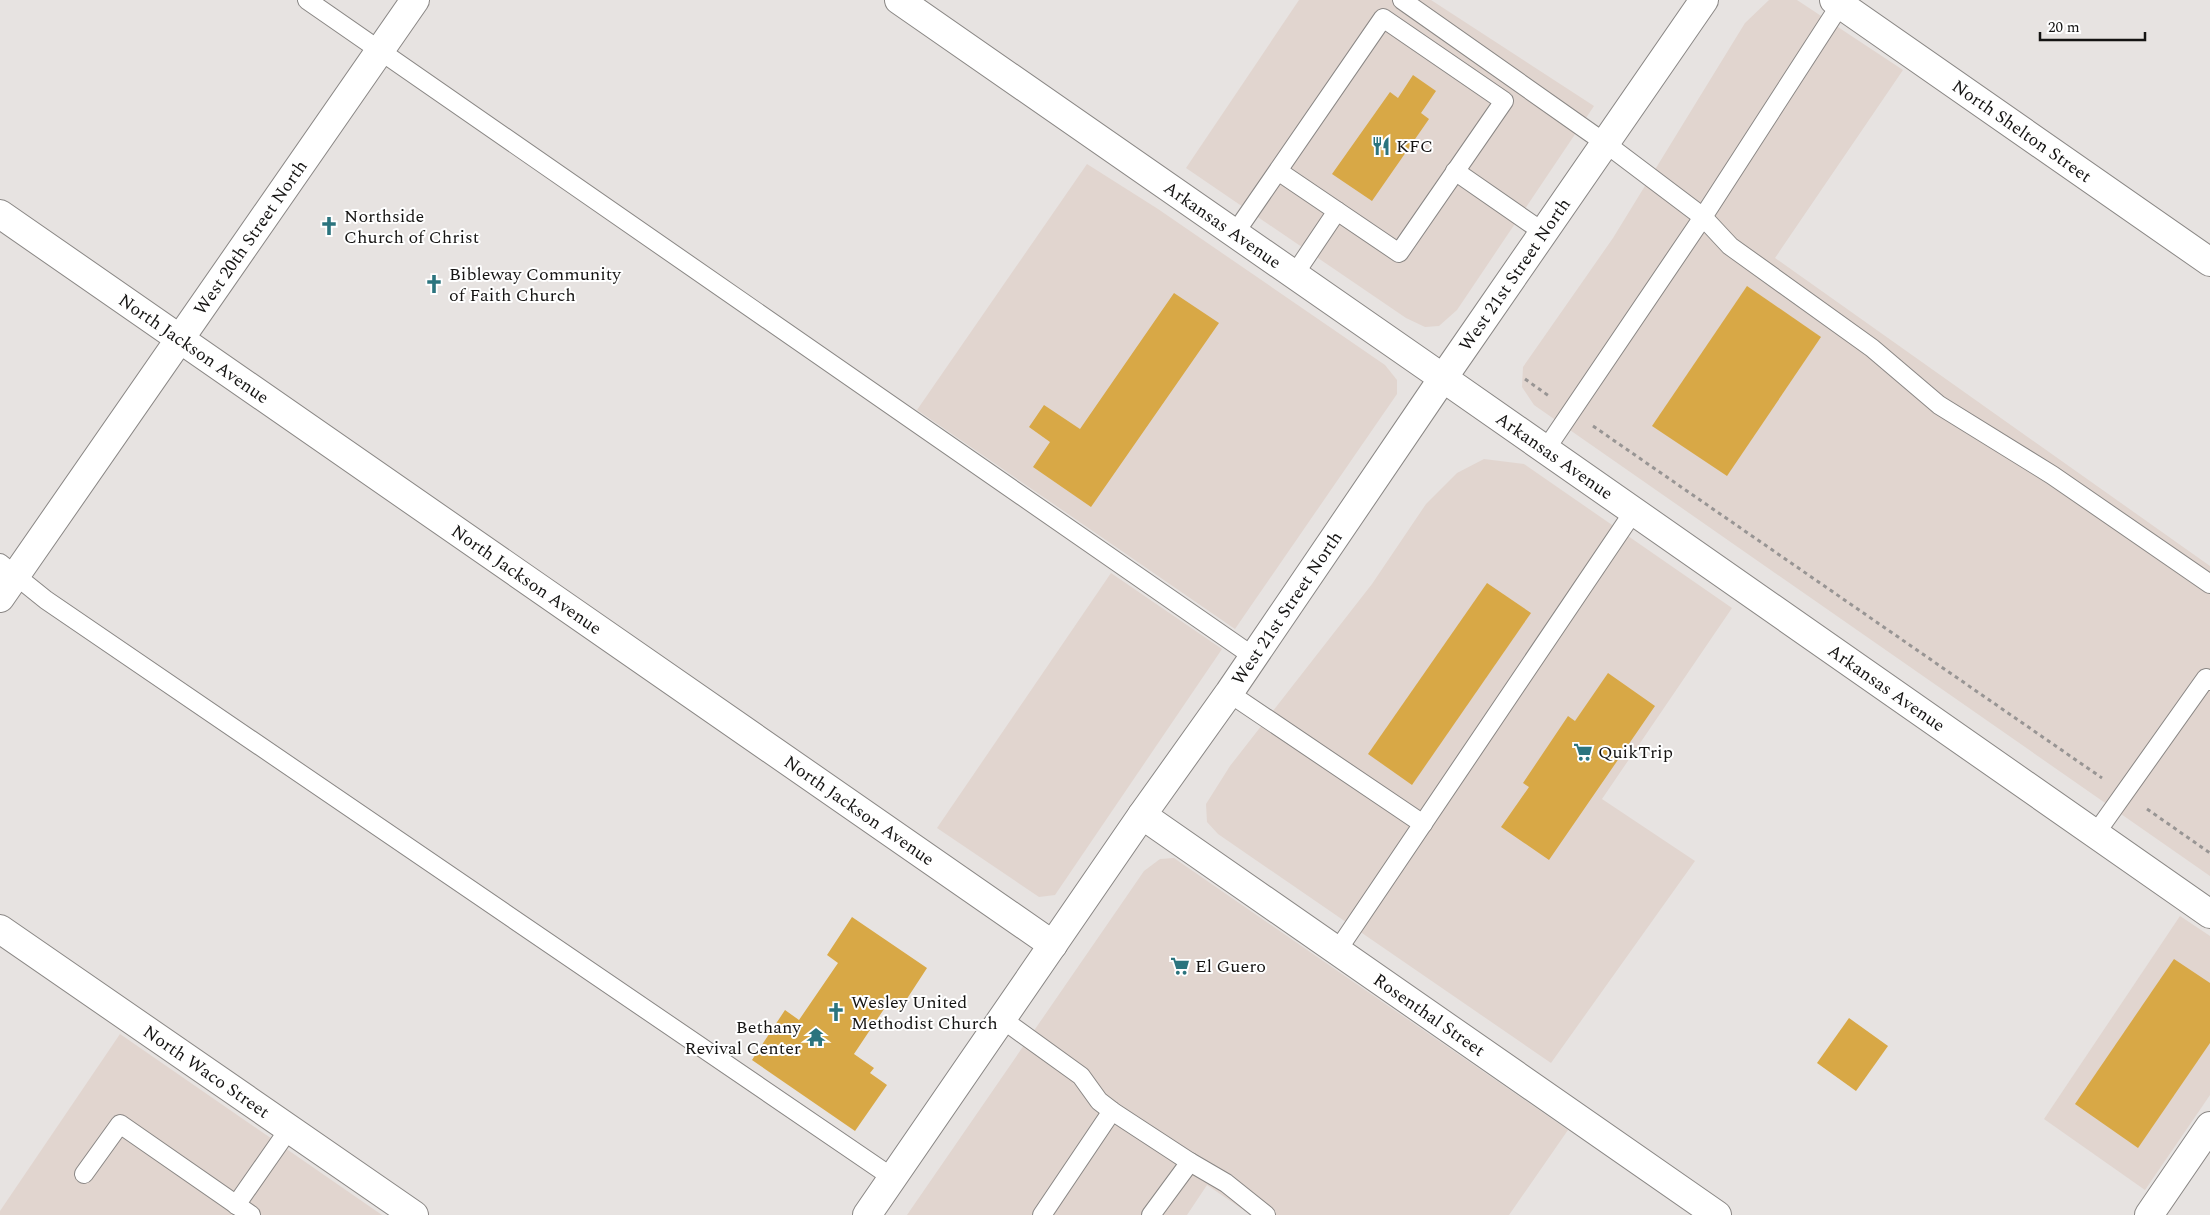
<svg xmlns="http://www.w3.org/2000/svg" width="2210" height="1215" viewBox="0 0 2210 1215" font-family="Spectral,serif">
<rect width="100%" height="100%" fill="#e7e3e1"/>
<g fill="#e1d5cf">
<polygon points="1299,0 1431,0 1594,106 1457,310 1439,326 1425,327 1406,318 1186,168"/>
<polygon points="1769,0 1797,0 1903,70 1775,258 2210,566 2210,876 1534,405 1522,387 1523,367 1613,238 1745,23"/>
<polygon points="1087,164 1158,209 1385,365 1397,380 1397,394 1235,629 917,410"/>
<polygon points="1484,459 1524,464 1732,608 1602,799 1695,861 1551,1063 1218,834 1207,822 1206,804 1230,766 1372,584 1426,504 1457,473"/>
<polygon points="1111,573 1222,649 1055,895 1039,897 937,828"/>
<polygon points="1174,858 1568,1130 1509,1215 1251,1215 1207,1185 1187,1215 907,1215 1144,871 1160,859"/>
<polygon points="2180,916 2210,936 2210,1095 2145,1190 2044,1119"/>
<polygon points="120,1034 382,1215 0,1215 0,1211"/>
</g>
<g fill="#d8a846">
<polygon points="1413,75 1436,91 1421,113 1429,119 1372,201 1332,174 1390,92 1398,98"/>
<polygon points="1747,286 1821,337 1727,476 1652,426"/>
<polygon points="1174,293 1219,323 1091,507 1033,467 1050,442 1029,427 1044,405 1080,429"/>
<polygon points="1487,583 1531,613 1412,785 1368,754"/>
<polygon points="1608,673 1655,706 1549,860 1501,827 1529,787 1523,783 1568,716 1575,721"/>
<polygon points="852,917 927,968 899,1011 888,1003 854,1054 874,1068 870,1073 887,1085 855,1131 752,1060 785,1010 799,1020 838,963 827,955"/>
<polygon points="2174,959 2210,983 2210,1043 2138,1148 2075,1104"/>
<polygon points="1849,1018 1888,1046 1856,1091 1817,1063"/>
</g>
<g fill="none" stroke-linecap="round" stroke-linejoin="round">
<g stroke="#8a8785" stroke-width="20">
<g id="lane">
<polyline points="307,0 1254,657"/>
<polyline points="1402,0 1605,143 1703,217 1730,246 1872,348 1939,405 2052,475 2210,584"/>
<polyline points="1455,171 1543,232"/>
<polyline points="1235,233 1383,18 1504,101 1399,253 1278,171"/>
<polyline points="1294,275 1337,211"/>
<polyline points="1546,449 1703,217 1840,5"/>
<polyline points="0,563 46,600 893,1178"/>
<polyline points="1229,693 1423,824"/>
<polyline points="2096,833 2206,678 2210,681"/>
<polyline points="1337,951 1634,511"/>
<polyline points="1002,1019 1081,1076 1099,1101 1112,1111 1190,1162 1151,1215"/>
<polyline points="1190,1162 1226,1183 1266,1215"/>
<polyline points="84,1174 120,1124 251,1215"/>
<polyline points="236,1205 289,1129"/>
<polyline points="1042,1215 1112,1111"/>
</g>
</g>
<g stroke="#8a8785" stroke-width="30">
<g id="street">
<path id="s1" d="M899 0 1443 378"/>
<path id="s2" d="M1834 0 2210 262"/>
<path id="s3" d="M0 214 1053 945"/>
<path id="s4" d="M0 598 415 0"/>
<path id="s5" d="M1142 815 1717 1215"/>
<polyline points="2149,1215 2210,1126"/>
</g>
</g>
<g stroke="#8a8785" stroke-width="30">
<g id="secondary">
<path id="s6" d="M1443 378 2210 914"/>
<path id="s7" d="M0 929 414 1215"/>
<path id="s8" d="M867 1215 1142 815 1229 693 1443 378 1704 0"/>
</g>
</g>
<g stroke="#989594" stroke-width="3" stroke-dasharray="4 4" stroke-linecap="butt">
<polyline points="1525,379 1549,396"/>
<polyline points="1593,426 2102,778"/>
<polyline points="2147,809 2210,853"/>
</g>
<use href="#lane" stroke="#fff" stroke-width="18"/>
<use href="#street" stroke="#fff" stroke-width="28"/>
<use href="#secondary" stroke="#fff" stroke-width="28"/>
</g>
<defs>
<g id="restaurant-bare" transform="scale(1.5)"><path d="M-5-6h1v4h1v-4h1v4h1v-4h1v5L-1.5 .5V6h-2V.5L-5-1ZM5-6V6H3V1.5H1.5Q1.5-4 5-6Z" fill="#2b747e" stroke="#fff" stroke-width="2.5" paint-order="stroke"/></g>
<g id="church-bare" transform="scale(1.5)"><path d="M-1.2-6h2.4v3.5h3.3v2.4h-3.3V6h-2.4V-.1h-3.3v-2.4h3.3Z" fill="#2b747e" stroke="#fff" stroke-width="2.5" paint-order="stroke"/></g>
<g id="supermarket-bare" transform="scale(1.5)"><path d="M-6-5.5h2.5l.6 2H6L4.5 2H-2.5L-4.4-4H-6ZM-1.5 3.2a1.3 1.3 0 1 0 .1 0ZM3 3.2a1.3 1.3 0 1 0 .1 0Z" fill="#2b747e" stroke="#fff" stroke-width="2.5" paint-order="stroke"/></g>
<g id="temple-bare" transform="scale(1.5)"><path d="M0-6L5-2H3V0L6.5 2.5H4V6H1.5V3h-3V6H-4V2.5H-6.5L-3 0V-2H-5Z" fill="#2b747e" stroke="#fff" stroke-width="2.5" paint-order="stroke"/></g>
</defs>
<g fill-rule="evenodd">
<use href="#restaurant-bare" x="1381" y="146"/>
<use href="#church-bare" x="329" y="226"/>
<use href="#church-bare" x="434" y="284"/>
<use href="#supermarket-bare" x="1583" y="752"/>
<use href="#supermarket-bare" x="1180" y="966"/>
<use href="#church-bare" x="836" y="1012"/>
<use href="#temple-bare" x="816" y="1037"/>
</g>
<g text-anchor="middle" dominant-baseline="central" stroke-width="4" stroke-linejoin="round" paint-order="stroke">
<g font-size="18" fill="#151413" stroke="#fff">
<text stroke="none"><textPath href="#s2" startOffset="229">North Shelton Street</textPath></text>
<text stroke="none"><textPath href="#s1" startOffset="394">Arkansas Avenue</textPath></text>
<text stroke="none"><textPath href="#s4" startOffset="439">West 20th Street North</textPath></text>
<text stroke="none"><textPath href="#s8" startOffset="1142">West 21st Street North</textPath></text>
<text stroke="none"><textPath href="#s3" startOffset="236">North Jackson Avenue</textPath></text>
<text stroke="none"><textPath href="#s6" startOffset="136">Arkansas Avenue</textPath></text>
<text stroke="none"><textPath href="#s3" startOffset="641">North Jackson Avenue</textPath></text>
<text stroke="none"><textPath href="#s8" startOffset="738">West 21st Street North</textPath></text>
<text stroke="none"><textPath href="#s6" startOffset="541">Arkansas Avenue</textPath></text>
<text stroke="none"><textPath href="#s3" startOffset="1046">North Jackson Avenue</textPath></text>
<text stroke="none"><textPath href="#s5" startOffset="350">Rosenthal Street</textPath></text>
<text stroke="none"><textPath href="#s7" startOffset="251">North Waco Street</textPath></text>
</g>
<g font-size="18" fill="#151413" stroke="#fff" text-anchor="start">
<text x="1396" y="146">KFC</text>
<text x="344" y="216">Northside<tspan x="344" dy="21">Church of Christ</tspan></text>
<text x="449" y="274">Bibleway Community<tspan x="449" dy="21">of Faith Church</tspan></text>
<text x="1598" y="752">QuikTrip</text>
<text x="1195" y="966">El Guero</text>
<text x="851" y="1002">Wesley United<tspan x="851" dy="21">Methodist Church</tspan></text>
<text x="801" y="1027" text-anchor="end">Bethany<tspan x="801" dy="21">Revival Center</tspan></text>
</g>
</g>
<path d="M2040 32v8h105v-8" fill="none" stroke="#151413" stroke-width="2.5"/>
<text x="2048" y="32" font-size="15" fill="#151413" stroke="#ffffff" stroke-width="4" paint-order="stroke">20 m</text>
</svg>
